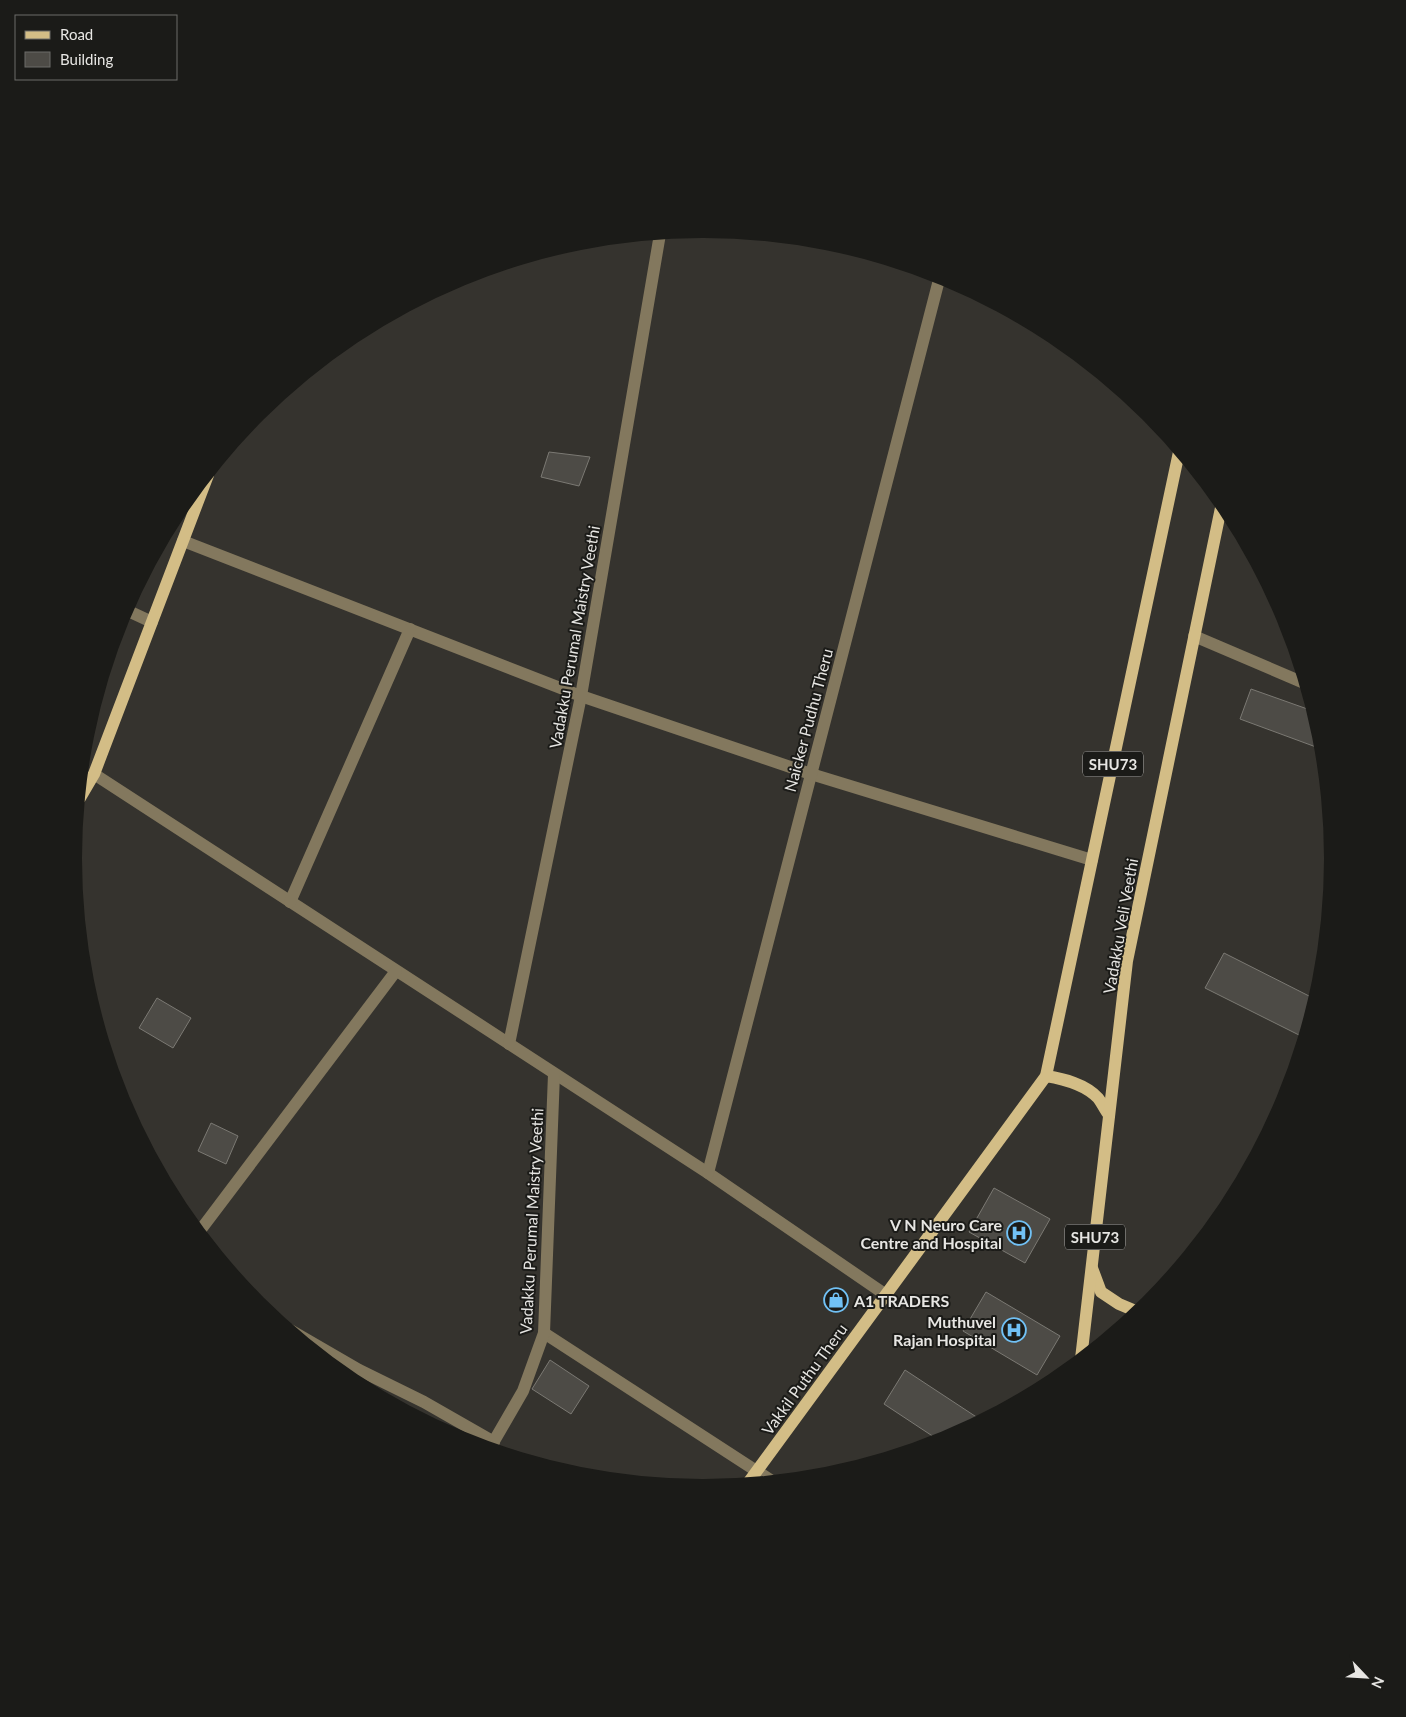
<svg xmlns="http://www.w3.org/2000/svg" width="1406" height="1717" viewBox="0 0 1406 1717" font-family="Lato,sans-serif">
<rect width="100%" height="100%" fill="#35332e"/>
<g fill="#4d4b46" stroke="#7b7973">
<polygon points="549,452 590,457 579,486 541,477"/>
<polygon points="1251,689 1313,711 1320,736 1316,747 1240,719"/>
<polygon points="1224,953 1315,999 1303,1037 1205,988"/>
<polygon points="157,998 191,1018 173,1048 139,1028"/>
<polygon points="211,1123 238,1136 226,1164 198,1151"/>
<polygon points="994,1188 1050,1219 1025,1263 969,1232"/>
<polygon points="986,1292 1060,1336 1037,1375 963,1331"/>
<polygon points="550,1360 589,1386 571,1414 532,1389"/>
<polygon points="905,1370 981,1420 940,1441 884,1404"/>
</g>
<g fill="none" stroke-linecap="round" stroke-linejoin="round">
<g stroke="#83785e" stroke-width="12">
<polyline points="183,541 581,696 811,774 1092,860"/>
<polyline points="126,610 152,622"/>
<polyline points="1194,636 1304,683"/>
<polyline points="94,774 708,1173 886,1295"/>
<polyline points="290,902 410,629"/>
<polyline points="509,1044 581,696 660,234"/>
<polyline points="708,1173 940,276"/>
<polyline points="199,1232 396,971"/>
<polyline points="290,1330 359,1370 424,1402 494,1442"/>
<polyline points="544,1333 772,1481"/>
<polyline points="490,1448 523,1391 544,1333 554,1074"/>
</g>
<g stroke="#d3bd86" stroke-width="12">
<polyline points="80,798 94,774 208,475"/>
<path d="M1046 1076C1064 1079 1085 1084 1098 1098 1102 1103 1105 1110 1109 1115"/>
<polyline points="1092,1268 1101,1292 1119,1304 1138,1312"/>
<polyline points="1081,1359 1127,961 1222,503"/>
<polyline points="748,1483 1046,1076 1179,452"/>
</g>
</g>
<defs>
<g id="hospital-ring" transform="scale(1.25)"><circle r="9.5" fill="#1b1b18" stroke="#71c1f5" stroke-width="1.5"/><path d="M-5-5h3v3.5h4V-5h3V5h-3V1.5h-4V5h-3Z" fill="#71c1f5"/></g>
<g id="shop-ring" transform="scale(1.25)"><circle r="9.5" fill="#1b1b18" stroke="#71c1f5" stroke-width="1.5"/><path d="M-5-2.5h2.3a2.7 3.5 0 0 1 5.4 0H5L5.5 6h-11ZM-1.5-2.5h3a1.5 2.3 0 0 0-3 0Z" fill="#71c1f5"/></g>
</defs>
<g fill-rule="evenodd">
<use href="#hospital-ring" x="1019" y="1233"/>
<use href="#shop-ring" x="836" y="1300"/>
<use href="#hospital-ring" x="1014" y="1330"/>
</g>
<g text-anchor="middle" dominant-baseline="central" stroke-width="4" stroke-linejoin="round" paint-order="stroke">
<g fill="#1b1b18" stroke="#aaa9a6" stroke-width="1">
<rect x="1083" y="751.5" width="60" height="25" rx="4"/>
<rect x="1065" y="1224.5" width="60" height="25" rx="4"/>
</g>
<g font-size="15" font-weight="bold" fill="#e7e6e3">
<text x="1113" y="764">SHU73</text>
<text x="1095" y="1237">SHU73</text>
</g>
<g font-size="16" fill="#e7e6e3" stroke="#1b1b18">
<text transform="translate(574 637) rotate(-80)">Vadakku Perumal Maistry Veethi</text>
<text transform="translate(808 720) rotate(-75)">Naicker Pudhu Theru</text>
<text transform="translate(1120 926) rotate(-80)">Vadakku Veli Veethi</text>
<text transform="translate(531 1221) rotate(-87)">Vadakku Perumal Maistry Veethi</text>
<text transform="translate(804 1379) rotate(-54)">Vakkil Puthu Theru</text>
</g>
<g font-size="16" font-weight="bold" fill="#e7e6e3" stroke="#1b1b18" text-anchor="end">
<text x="1002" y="1224">V N Neuro Care<tspan x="1002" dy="18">Centre and Hospital</tspan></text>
<text x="854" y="1300" text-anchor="start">A1 TRADERS</text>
<text x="996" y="1321">Muthuvel<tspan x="996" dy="18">Rajan Hospital</tspan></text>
</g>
</g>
<path d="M0 0H1406V1717H0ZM702 238H704A620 620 0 0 1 1324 858V859A620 620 0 0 1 704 1479H702A620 620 0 0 1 82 859V858A620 620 0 0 1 702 238Z" fill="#1b1b18" fill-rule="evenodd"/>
<rect x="15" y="15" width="162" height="65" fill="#1b1b18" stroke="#6d6c69"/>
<rect x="25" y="31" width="25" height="8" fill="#d3bd86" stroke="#6d6c69"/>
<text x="60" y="40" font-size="15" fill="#e7e6e3">Road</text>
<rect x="25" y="52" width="25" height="15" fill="#4d4b46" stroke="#6d6c69"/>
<text x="60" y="65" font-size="15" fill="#e7e6e3">Building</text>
<g transform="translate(1366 1677) rotate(115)" stroke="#1b1b18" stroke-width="4" paint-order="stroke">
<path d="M0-4L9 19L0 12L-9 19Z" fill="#e7e6e3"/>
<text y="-8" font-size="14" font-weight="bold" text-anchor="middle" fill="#e7e6e3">N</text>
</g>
</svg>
